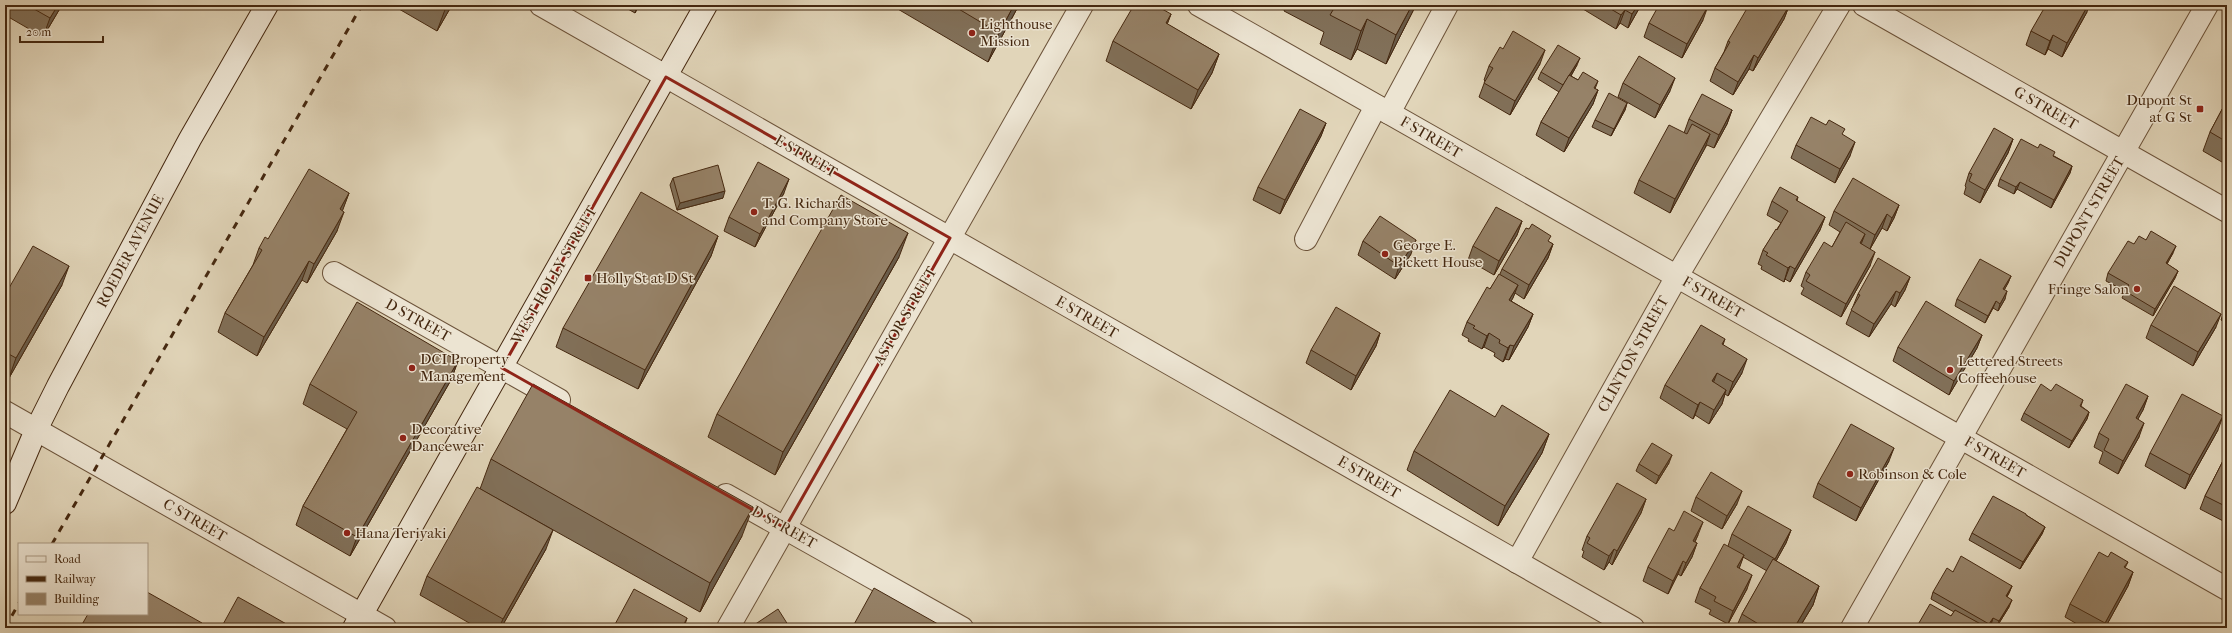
<svg xmlns="http://www.w3.org/2000/svg" width="2232" height="633" viewBox="0 0 2232 633" font-family="'IM FELL French Canon',serif">
<rect width="100%" height="100%" fill="#e1d5b9"/>
<filter id="stains"><feTurbulence type="fractalNoise" baseFrequency=".005" numOctaves="4"/><feColorMatrix values="0 0 0 0 .2 0 0 0 0 .09 0 0 0 0 .02 0 0 0 .5 -.17"/></filter>
<radialGradient id="worn" r=".72"><stop offset=".6" stop-color="#630" stop-opacity="0"/><stop offset="1" stop-color="#630" stop-opacity=".3"/></radialGradient>
<g fill="none" stroke-linecap="round" stroke-linejoin="round">
<g stroke="#6c533a" stroke-width="24">
<g id="minor">
<polyline points="541,5 1633,628"/>
<polyline points="1864,5 2227,211"/>
<polyline points="1389,113 1447,5"/>
<polyline points="1306,239 1376,106"/>
<polyline points="334,273 559,400"/>
<polyline points="5,412 385,628"/>
<polyline points="726,495 962,628"/>
<polyline points="1517,562 1677,276 1839,5"/>
<polyline points="728,628 1082,5"/>
</g>
</g>
<g stroke="#6c533a" stroke-width="24">
<g id="tertiary">
<polyline points="1199,5 2227,589"/>
<polyline points="1852,628 2207,5"/>
</g>
</g>
<g stroke="#452810" stroke-width="24">
<g id="secondary">
<polyline points="5,503 36,430 58,386 190,139 267,5"/>
<polyline points="354,628 706,5"/>
</g>
</g>
<use href="#minor" stroke="#ece4d2" stroke-width="22"/>
<use href="#tertiary" stroke="#ece4d2" stroke-width="22"/>
<use href="#secondary" stroke="#ece4d2" stroke-width="22"/>
<g stroke="#452810" stroke-width="3" stroke-dasharray="7 7" stroke-linecap="butt">
<polyline points="52,544 362,5"/>
<polyline points="5,628 19,603"/>
</g>
</g>
<g fill="#817059" stroke="#452810">
<polygon points="5,5 62,5 43,37 5,15"/>
<polygon points="400,5 452,5 437,31 399,9"/>
<polygon points="621,5 639,5 635,13"/>
<polygon points="891,5 1019,5 988,62"/>
<polygon points="1263,5 1272,5 1270,9"/>
<polygon points="1286,5 1416,5 1386,64 1357,49 1351,60 1320,44 1324,32 1284,11"/>
<polygon points="1585,5 1641,5 1628,28 1620,23 1616,29 1583,9"/>
<polygon points="1789,6 1784,19 1753,71 1749,69 1733,95 1710,81 1715,68 1724,52 1728,41"/>
<polygon points="2087,12 2062,57 2048,49 2045,55 2026,45 2031,31"/>
<polygon points="1171,14 1167,24 1219,54 1212,73 1191,109 1106,61 1113,41"/>
<polygon points="1703,20 1682,58 1644,37 1649,23"/>
<polygon points="1503,49 1540,64 1510,115 1479,97 1485,81 1484,80 1489,66"/>
<polygon points="1577,65 1571,76 1578,80 1598,81 1595,89 1598,90 1593,104 1564,152 1536,135 1541,122 1559,92 1538,79 1541,72"/>
<polygon points="1623,83 1670,91 1655,118 1618,97"/>
<polygon points="2227,100 2227,165 2203,151 2210,132"/>
<polygon points="1627,103 1625,110 1611,136 1592,127 1595,120"/>
<polygon points="1732,110 1727,124 1714,148 1707,145 1705,148 1670,213 1634,193 1639,180 1684,133 1689,119"/>
<polygon points="1326,123 1321,136 1280,214 1253,200 1258,187"/>
<polygon points="1843,135 1850,156 1835,183 1791,158 1796,145"/>
<polygon points="2013,139 2008,153 1980,203 1964,194 1966,187 1965,186 1969,173"/>
<polygon points="2054,156 2072,166 2070,173 2051,208 2017,189 2014,194 1998,186 2000,179"/>
<polygon points="673,178 723,198 677,210 670,185"/>
<polygon points="349,193 342,211 337,231 307,283 302,280 257,356 218,332 225,313 253,265 259,248 268,239"/>
<polygon points="784,193 755,247 724,231 729,217"/>
<polygon points="1798,197 1797,201 1825,217 1820,230 1790,282 1785,279 1784,282 1761,269 1762,266 1758,264 1763,250 1781,223 1767,215 1772,201"/>
<polygon points="1899,205 1894,218 1887,231 1882,228 1870,249 1870,266 1841,317 1801,294 1804,288 1801,286 1806,272 1832,247 1840,232 1829,225 1834,211"/>
<polygon points="1522,221 1517,235 1494,275 1468,260 1473,246"/>
<polygon points="718,236 711,256 638,389 556,347 563,328"/>
<polygon points="2146,240 2173,253 2167,264 2178,271 2175,278 2153,316 2122,298 2125,291 2106,281 2108,273 2134,244"/>
<polygon points="1363,241 1411,254 1395,279 1358,255"/>
<polygon points="1549,242 1553,244 1548,258 1524,299 1515,293 1511,301 1533,314 1528,327 1509,360 1505,359 1503,362 1494,356 1495,353 1484,347 1482,349 1468,341 1469,339 1462,335 1467,322 1490,289 1500,274 1502,269"/>
<polygon points="899,257 775,475 708,437 717,414"/>
<polygon points="2011,276 2008,283 2004,290 2005,299 1998,311 1993,308 1985,323 1955,306 1957,299"/>
<polygon points="1910,277 1905,290 1895,307 1891,304 1869,337 1846,324 1858,294"/>
<polygon points="62,285 9,378 5,375 5,295"/>
<polygon points="2227,303 2227,323 2221,320"/>
<polygon points="2151,325 2216,327 2193,366 2146,338"/>
<polygon points="1380,333 1376,346 1351,390 1306,363 1311,350"/>
<polygon points="1982,335 1977,348 1949,395 1893,361 1898,347"/>
<polygon points="1725,339 1723,345 1742,373 1728,396 1725,394 1722,404 1709,424 1695,415 1693,419 1660,398 1665,385"/>
<polygon points="458,361 451,380 350,556 296,525 303,506 347,429 303,404 310,384"/>
<polygon points="2051,391 2083,400 2081,406 2089,412 2087,419 2069,448 2021,420 2024,413"/>
<polygon points="2148,396 2143,410 2137,419 2139,437 2118,474 2099,463 2103,452 2094,447 2099,433"/>
<polygon points="1495,417 1549,434 1542,453 1498,526 1407,470 1414,451"/>
<polygon points="2218,430 2185,489 2145,466 2150,453"/>
<polygon points="2227,453 2227,523 2200,509 2205,496"/>
<polygon points="491,459 742,536 700,612 480,489"/>
<polygon points="1889,461 1856,521 1813,497 1818,483"/>
<polygon points="1669,463 1656,484 1636,471 1639,464"/>
<polygon points="1696,497 1737,504 1722,529 1691,511"/>
<polygon points="1646,499 1641,513 1612,565 1609,562 1604,570 1582,557 1584,551 1582,550 1587,536"/>
<polygon points="2026,515 2045,527 2042,534 2020,569 1969,540 1972,533"/>
<polygon points="1791,530 1786,543 1776,561 1819,586 1813,605 1801,625 1801,628 1736,628 1742,614 1767,571 1743,557 1739,568 1747,589 1728,624 1709,614 1711,610 1695,602 1700,588 1728,546 1732,534"/>
<polygon points="1674,531 1698,535 1695,542 1697,543 1692,557 1681,576 1678,574 1668,594 1643,581 1648,567"/>
<polygon points="546,549 501,628 478,628 420,595 427,576"/>
<polygon points="2108,557 2128,562 2125,568 2133,572 2128,586 2105,628 2084,628 2065,617 2070,604"/>
<polygon points="1953,572 2012,586 2009,593 2007,597 2009,607 1996,628 1991,625 1989,628 1916,628 1951,616 1954,612 1931,599 1933,592"/>
</g>
<g fill="#695b49" stroke="#452810">
<polygon points="58,5 62,5 43,37 50,18"/>
<polygon points="447,5 452,5 437,31 446,7"/>
<polygon points="638,5 639,5 635,13"/>
<polygon points="1014,5 1019,5 988,62 999,33"/>
<polygon points="1412,5 1416,5 1386,64 1396,35"/>
<polygon points="1638,5 1641,5 1628,28 1632,14"/>
<polygon points="2088,5 2089,5 2087,12 2062,57 2067,43"/>
<polygon points="1708,6 1703,20 1682,58 1687,44"/>
<polygon points="1789,6 1784,19 1753,71 1758,58"/>
<polygon points="1625,10 1620,23 1616,29 1621,15"/>
<polygon points="1171,14 1164,33 1166,23"/>
<polygon points="1367,19 1357,49 1351,60 1361,31"/>
<polygon points="2053,35 2048,49 2045,55 2050,41"/>
<polygon points="1545,50 1540,64 1510,115 1515,101"/>
<polygon points="1219,54 1212,73 1191,109 1198,90"/>
<polygon points="1754,55 1749,69 1733,95 1738,82"/>
<polygon points="1580,58 1577,65 1561,93 1563,86"/>
<polygon points="1675,78 1670,91 1655,118 1660,105"/>
<polygon points="1598,90 1593,104 1564,152 1569,138"/>
<polygon points="1627,103 1625,110 1611,136 1614,129"/>
<polygon points="1732,110 1727,124 1714,148 1719,135"/>
<polygon points="1326,123 1321,136 1280,214 1285,200"/>
<polygon points="1710,134 1705,148 1670,213 1675,199"/>
<polygon points="2013,139 2008,153 1980,203 1985,190"/>
<polygon points="1855,142 1850,156 1835,183 1840,169"/>
<polygon points="2072,166 2070,173 2051,208 2054,200"/>
<polygon points="789,179 784,193 755,247 760,234"/>
<polygon points="2020,182 2017,189 2014,194 2016,187"/>
<polygon points="725,191 723,198 677,210 680,203"/>
<polygon points="349,193 342,212 340,209"/>
<polygon points="1899,205 1894,218 1887,231 1892,218"/>
<polygon points="344,212 337,231 307,283 314,264"/>
<polygon points="1887,214 1882,228 1870,249 1875,235"/>
<polygon points="1825,217 1820,230 1790,282 1795,269"/>
<polygon points="1522,221 1517,235 1494,275 1499,261"/>
<polygon points="908,233 899,257 775,475 783,452"/>
<polygon points="1865,234 1860,247 1860,243"/>
<polygon points="718,236 711,256 638,389 645,370"/>
<polygon points="1416,240 1411,254 1395,279 1399,266"/>
<polygon points="1553,244 1548,258 1524,299 1529,285"/>
<polygon points="2176,246 2173,253 2163,271 2166,263"/>
<polygon points="1875,252 1870,266 1841,317 1846,304"/>
<polygon points="309,261 302,280 257,356 264,337"/>
<polygon points="69,266 62,285 9,378 16,358"/>
<polygon points="1790,266 1785,279 1784,282 1788,268"/>
<polygon points="2178,271 2175,278 2153,316 2155,309"/>
<polygon points="2011,276 2008,283 2001,296 2003,289"/>
<polygon points="1910,277 1905,290 1895,307 1900,293"/>
<polygon points="1518,285 1513,298 1504,313 1509,300"/>
<polygon points="1896,291 1891,304 1869,337 1874,324"/>
<polygon points="2007,291 2005,299 1998,311 2000,304"/>
<polygon points="1996,301 1993,308 1985,323 1988,316"/>
<polygon points="1533,314 1528,327 1509,360 1514,346"/>
<polygon points="2221,314 2216,327 2193,366 2198,352"/>
<polygon points="1380,333 1376,346 1351,390 1356,376"/>
<polygon points="1489,333 1484,347 1482,349 1487,336"/>
<polygon points="1982,335 1977,348 1949,395 1954,381"/>
<polygon points="1510,345 1505,359 1503,362 1508,348"/>
<polygon points="1747,359 1742,373 1728,396 1733,382"/>
<polygon points="458,361 451,380 350,556 357,537"/>
<polygon points="1717,373 1712,386 1712,381"/>
<polygon points="1726,390 1722,404 1709,424 1714,410"/>
<polygon points="2148,396 2143,410 2131,432 2136,418"/>
<polygon points="1700,402 1695,415 1693,419 1698,405"/>
<polygon points="2089,412 2087,419 2069,448 2072,441"/>
<polygon points="2223,416 2218,430 2185,489 2190,475"/>
<polygon points="2144,423 2139,437 2118,474 2123,461"/>
<polygon points="1549,434 1542,453 1498,526 1505,506"/>
<polygon points="1894,448 1889,461 1856,521 1861,508"/>
<polygon points="1672,455 1669,463 1656,484 1659,476"/>
<polygon points="1742,491 1737,504 1722,529 1727,516"/>
<polygon points="1646,499 1641,513 1612,565 1617,551"/>
<polygon points="753,507 742,536 700,612 710,583"/>
<polygon points="1703,522 1698,535 1688,555 1693,541"/>
<polygon points="2045,527 2042,534 2020,569 2023,562"/>
<polygon points="553,530 546,549 501,628 499,628 503,619"/>
<polygon points="1791,530 1786,543 1770,572 1775,559"/>
<polygon points="1697,543 1692,557 1681,576 1686,563"/>
<polygon points="1614,549 1609,562 1604,570 1609,556"/>
<polygon points="1744,555 1739,569 1737,567"/>
<polygon points="1683,561 1678,574 1668,594 1673,581"/>
<polygon points="2133,572 2128,586 2105,628 2104,628 2105,623"/>
<polygon points="1752,575 1747,589 1728,624 1733,611"/>
<polygon points="1819,586 1813,605 1799,628 1797,623"/>
<polygon points="2012,586 2009,593 2003,603 2006,596"/>
<polygon points="2012,600 2009,607 1996,628 1999,621"/>
<polygon points="687,618 684,628 682,628"/>
<polygon points="1993,618 1991,625 1989,628 1988,628"/>
</g>
<g fill="#968268" stroke="#452810">
<polygon points="27,5 58,5 50,18"/>
<polygon points="442,5 447,5 446,7"/>
<polygon points="952,5 1014,5 999,33"/>
<polygon points="1134,5 1155,5 1171,14 1166,23 1219,54 1198,90 1113,41"/>
<polygon points="1336,5 1412,5 1396,35 1367,19 1361,31 1330,15"/>
<polygon points="1604,5 1638,5 1632,14 1625,10 1621,15"/>
<polygon points="1659,5 1706,5 1708,6 1687,44 1649,23"/>
<polygon points="1749,5 1788,5 1789,6 1758,58 1754,55 1738,82 1715,68 1730,42 1728,41"/>
<polygon points="2046,5 2088,5 2067,43 2053,35 2050,41 2031,31"/>
<polygon points="1513,31 1545,50 1515,101 1484,83 1493,68 1489,66 1500,47 1503,49"/>
<polygon points="1558,45 1580,58 1563,85 1541,72"/>
<polygon points="1639,56 1675,78 1660,105 1623,83"/>
<polygon points="1583,72 1598,81 1594,88 1598,90 1569,138 1541,122 1569,75 1578,80"/>
<polygon points="1609,93 1627,103 1614,129 1595,120"/>
<polygon points="1702,94 1732,110 1719,135 1689,119"/>
<polygon points="2227,100 2227,142 2210,132"/>
<polygon points="1300,109 1326,123 1285,200 1258,187"/>
<polygon points="1811,117 1826,125 1829,120 1845,129 1842,134 1855,142 1840,169 1796,145"/>
<polygon points="1692,124 1710,134 1675,199 1639,180 1669,125 1687,134"/>
<polygon points="1994,128 2013,139 1985,190 1969,181 1972,174 1969,173"/>
<polygon points="2021,139 2038,148 2040,144 2055,152 2053,156 2072,166 2054,200 2020,182 2016,187 2000,179"/>
<polygon points="758,162 789,179 760,234 729,217"/>
<polygon points="718,165 725,191 680,203 673,178"/>
<polygon points="309,169 349,193 340,209 344,212 314,264 309,261 264,337 225,313 262,250 259,248 265,237 268,239"/>
<polygon points="1853,178 1899,205 1892,218 1887,214 1875,235 1834,211"/>
<polygon points="1780,187 1798,197 1796,200 1825,217 1795,269 1790,266 1788,268 1766,255 1768,253 1763,250 1776,229 1777,230 1788,211 1772,201"/>
<polygon points="641,192 718,236 645,370 563,328"/>
<polygon points="841,195 908,233 783,452 717,414"/>
<polygon points="1496,207 1522,221 1499,261 1473,246"/>
<polygon points="1380,216 1416,240 1399,266 1363,241"/>
<polygon points="1846,222 1865,234 1860,243 1875,252 1846,304 1806,281 1810,275 1806,272 1824,242 1832,247"/>
<polygon points="1532,224 1551,236 1548,241 1553,244 1529,285 1502,269 1526,228 1529,229"/>
<polygon points="2151,231 2176,246 2166,263 2178,271 2155,309 2125,291 2129,285 2108,273 2128,241 2134,244 2139,236 2146,240"/>
<polygon points="33,246 69,266 16,358 5,352 5,295"/>
<polygon points="1878,258 1910,277 1900,293 1896,291 1874,324 1851,310 1860,295 1858,294"/>
<polygon points="1980,259 2011,276 2003,289 2007,291 2000,304 1996,301 1988,316 1957,299"/>
<polygon points="1499,274 1518,285 1509,300 1533,314 1514,346 1510,345 1508,348 1499,343 1500,340 1489,333 1487,336 1473,328 1475,326 1467,322 1487,287 1490,289"/>
<polygon points="2174,286 2221,314 2198,352 2151,325"/>
<polygon points="1926,301 1982,335 1954,381 1898,347"/>
<polygon points="357,302 458,361 357,537 303,506 357,412 310,384"/>
<polygon points="1336,307 1380,333 1356,376 1311,350"/>
<polygon points="1701,325 1725,339 1722,344 1747,359 1733,382 1717,373 1712,381 1726,390 1714,410 1700,402 1698,405 1665,385"/>
<polygon points="533,384 753,507 710,583 491,459"/>
<polygon points="2041,384 2051,391 2056,384 2083,400 2080,406 2089,412 2072,441 2024,413"/>
<polygon points="2126,384 2148,396 2136,418 2144,423 2123,461 2104,450 2109,439 2099,433"/>
<polygon points="1450,390 1495,417 1502,405 1549,434 1505,506 1414,451"/>
<polygon points="2182,394 2223,416 2190,475 2150,453"/>
<polygon points="1851,424 1894,448 1861,508 1818,483"/>
<polygon points="1652,443 1672,455 1659,476 1639,464"/>
<polygon points="2227,453 2227,507 2205,496"/>
<polygon points="1711,472 1742,491 1727,516 1696,497"/>
<polygon points="1617,483 1646,499 1617,551 1614,549 1609,556 1587,543 1590,538 1587,536"/>
<polygon points="477,487 553,530 503,619 427,576"/>
<polygon points="1993,496 2026,514 2026,515 2045,527 2023,562 1972,533"/>
<polygon points="1748,506 1791,530 1775,559 1732,534"/>
<polygon points="1684,511 1703,522 1693,541 1697,543 1686,563 1683,561 1673,581 1648,567 1669,528 1674,531"/>
<polygon points="1724,544 1744,555 1737,567 1752,575 1733,611 1714,601 1716,597 1700,588"/>
<polygon points="2099,552 2108,557 2111,552 2128,562 2124,567 2133,572 2105,623 2070,604"/>
<polygon points="1961,556 2012,586 2006,596 2012,600 1999,621 1993,618 1989,624 1933,592 1947,568 1953,572"/>
<polygon points="1773,559 1819,586 1797,623 1802,626 1800,628 1765,628 1742,614"/>
<polygon points="874,588 945,628 852,628"/>
<polygon points="634,589 687,618 682,628 613,628"/>
<polygon points="147,592 202,623 200,628 80,628 88,614 147,614"/>
<polygon points="238,597 290,626 289,628 221,628"/>
<polygon points="1930,604 1951,616 1955,610 1988,628 1916,628"/>
<polygon points="778,609 790,628 755,628 754,625"/>
<polygon points="2052,624 2058,628 2049,628"/>
</g>
<path fill="none" stroke="#8f2418" stroke-width="3" stroke-linejoin="round" d="M666 77 950 238 785 528 502 368Z"/>
<g fill="#8f2418" stroke="#ece4d2" stroke-width="1.5">
<circle cx="972" cy="33" r="4"/>
<rect x="2196" y="105" width="8" height="8" rx="2"/>
<circle cx="754" cy="212" r="4"/>
<circle cx="1385" cy="254" r="4"/>
<rect x="584" y="274" width="8" height="8" rx="2"/>
<circle cx="2137" cy="289" r="4"/>
<circle cx="412" cy="368" r="4"/>
<circle cx="1950" cy="370" r="4"/>
<circle cx="403" cy="438" r="4"/>
<circle cx="1850" cy="474" r="4"/>
<circle cx="347" cy="533" r="4"/>
</g>
<g text-anchor="middle" dominant-baseline="central" stroke-width="3" stroke-linejoin="round" paint-order="stroke">
<g font-size="15" fill="#452810" stroke="#ece4d2" text-anchor="start">
<text x="980" y="24">Lighthouse<tspan x="980" dy="17">Mission</tspan></text>
<text x="2192" y="100" text-anchor="end">Dupont St<tspan x="2192" dy="17">at G St</tspan></text>
<text x="762" y="203">T. G. Richards<tspan x="762" dy="17">and Company Store</tspan></text>
<text x="1393" y="245">George E.<tspan x="1393" dy="17">Pickett House</tspan></text>
<text x="596" y="278">Holly St at D St</text>
<text x="2129" y="289" text-anchor="end">Fringe Salon</text>
<text x="420" y="359">DCI Property<tspan x="420" dy="17">Management</tspan></text>
<text x="1958" y="361">Lettered Streets<tspan x="1958" dy="17">Coffeehouse</tspan></text>
<text x="411" y="429">Decorative<tspan x="411" dy="17">Dancewear</tspan></text>
<text x="1858" y="474">Robinson &amp; Cole</text>
<text x="355" y="533">Hana Teriyaki</text>
</g>
<g font-size="15" fill="#452810" stroke="#ece4d2">
<text transform="translate(2046 108) rotate(30)">G STREET</text>
<text transform="translate(1431 137) rotate(30)">F STREET</text>
<text transform="translate(806 156) rotate(30)">E STREET</text>
<text transform="translate(2089 212) rotate(-60)">DUPONT STREET</text>
<text transform="translate(130 251) rotate(-62)">ROEDER AVENUE</text>
<text transform="translate(554 275) rotate(-60)">WEST HOLLY STREET</text>
<text transform="translate(1713 297) rotate(30)">F STREET</text>
<text transform="translate(905 316) rotate(-60)">ASTOR STREET</text>
<text transform="translate(1087 317) rotate(30)">E STREET</text>
<text transform="translate(418 320) rotate(29)">D STREET</text>
<text transform="translate(1633 354) rotate(-61)">CLINTON STREET</text>
<text transform="translate(1995 457) rotate(30)">F STREET</text>
<text transform="translate(1369 477) rotate(30)">E STREET</text>
<text transform="translate(195 520) rotate(30)">C STREET</text>
<text transform="translate(784 527) rotate(29)">D STREET</text>
</g>
</g>
<rect width="2232" height="633" fill="none" stroke="#e1d5b9" stroke-width="20"/>
<rect x="6" y="6" width="2220" height="621" fill="none" stroke="#452810" stroke-width="2"/>
<rect x="10" y="10" width="2212" height="613" fill="none" stroke="#452810"/>
<rect x="18" y="543" width="130" height="72" fill="#ece4d2" stroke="#a99984"/>
<rect x="26" y="556" width="20" height="6" fill="#ece4d2" stroke="#a99984"/>
<text x="54" y="563" font-size="12" fill="#452810">Road</text>
<rect x="26" y="576" width="20" height="6" fill="#452810" stroke="#a99984"/>
<text x="54" y="583" font-size="12" fill="#452810">Railway</text>
<rect x="26" y="593" width="20" height="12" fill="#968268" stroke="#a99984"/>
<text x="54" y="603" font-size="12" fill="#452810">Building</text>
<path d="M20 36v6h83v-6" fill="none" stroke="#452810" stroke-width="2"/>
<text x="26" y="36" font-size="12" fill="#452810" stroke="#ece4d2" stroke-width="3" paint-order="stroke">20 m</text>
<rect width="100%" height="100%" filter="url(#stains)"/>
<rect width="100%" height="100%" fill="url(#worn)"/>
</svg>
